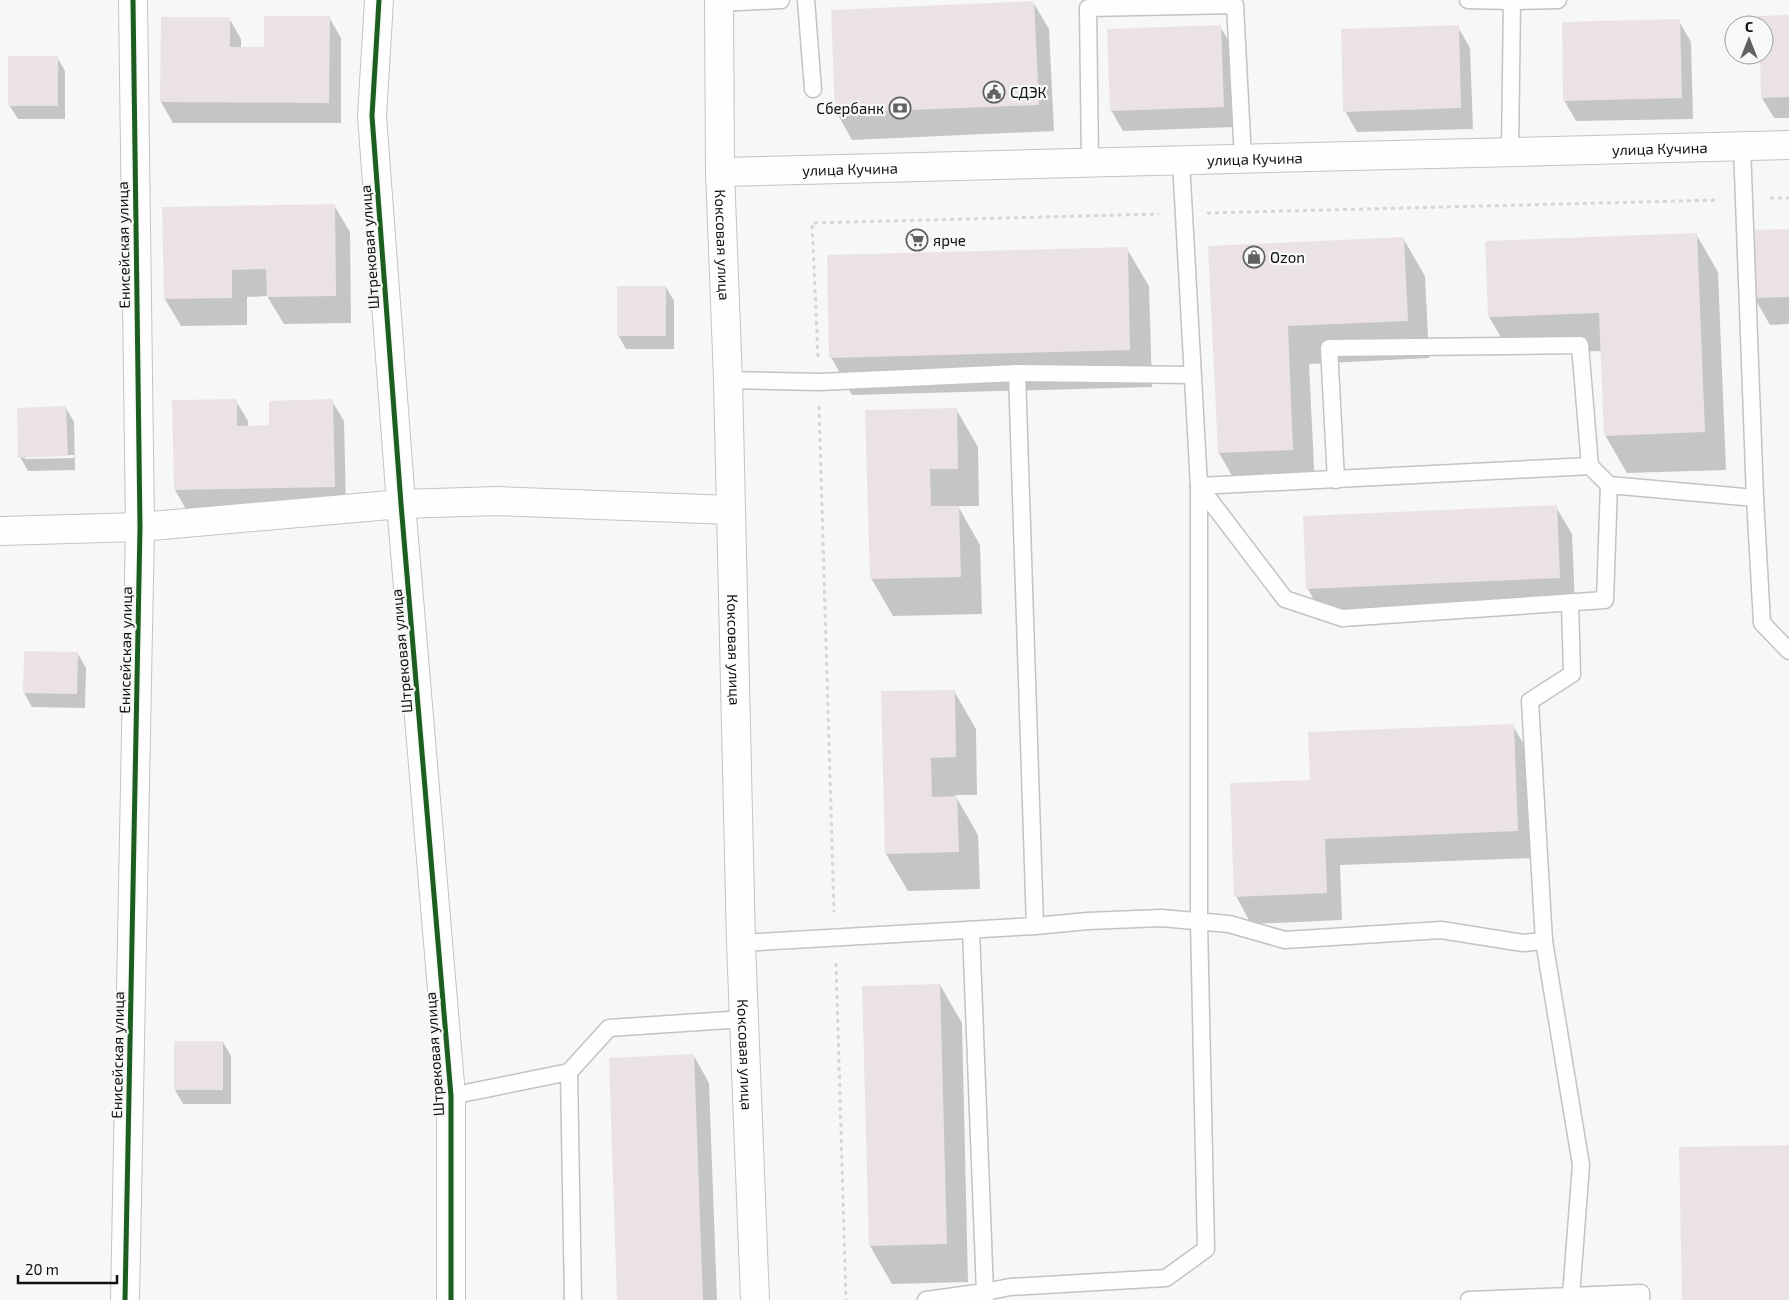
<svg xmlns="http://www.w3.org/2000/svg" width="1789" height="1300" viewBox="0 0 1789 1300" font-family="'Exo 2',sans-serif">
<rect width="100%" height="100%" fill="#f7f8f6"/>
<g fill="#0003" fill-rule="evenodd">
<polygon points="1033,2 1049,29 1054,131 852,140 837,113"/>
<polygon points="1789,16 1789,118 1774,118 1762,98 1761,55 1764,55 1764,25 1760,25"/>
<polygon points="329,17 341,38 341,123 173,123 161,102 229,18 241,39 241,48 265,48"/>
<polygon points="1679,21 1691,42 1693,119 1576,121 1564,100"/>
<polygon points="1220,26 1232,47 1235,127 1123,131 1111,110"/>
<polygon points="1458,27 1470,48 1473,129 1357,132 1345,111"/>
<polygon points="57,57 65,71 65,119 18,119 9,105"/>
<polygon points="334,205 350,232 351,323 284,324 267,296 247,297 247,325 181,326 165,299 163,208"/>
<polygon points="1789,230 1789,324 1770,325 1754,297"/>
<polygon points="1696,234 1718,272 1726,470 1627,473 1605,435 1602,351 1511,354 1489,317"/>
<polygon points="1403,238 1425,276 1429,358 1309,364 1315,487 1241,491 1219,453 1210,247"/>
<polygon points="1127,249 1149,286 1152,387 852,395 831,357"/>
<polygon points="666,287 674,301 674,349 626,349 618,335"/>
<polygon points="236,401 248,421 248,427 271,426 332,401 344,421 346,507 187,511 175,490 173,402"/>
<path d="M66 408 74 422 75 470 28 471 20 457ZM74 455V458L25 459V456Z"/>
<polygon points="956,409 978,447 979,506 958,506 980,545 982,614 893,616 871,578"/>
<polygon points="1556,507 1572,534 1575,605 1323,616 1308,589"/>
<polygon points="78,654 86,668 85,708 32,707 24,693"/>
<polygon points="954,691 976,729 977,795 955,795 978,835 980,889 908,891 886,854"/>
<polygon points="1513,726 1529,753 1533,858 1340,865 1342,920 1251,924 1236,896 1311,781"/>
<polygon points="940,985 962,1023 968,1282 892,1284 870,1246 863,987"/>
<polygon points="223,1042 231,1056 231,1104 183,1104 175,1090"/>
<polygon points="694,1056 709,1083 717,1300 618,1300"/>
</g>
<g fill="#ebe2e6">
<polygon points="1034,1 1039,105 835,113 831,10"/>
<polygon points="1789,15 1789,97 1761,98 1760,55 1764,55 1764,25 1758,25 1758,16"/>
<polygon points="264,16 330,16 329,103 160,102 161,17 230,17 230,47 264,47"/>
<polygon points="1680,19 1682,98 1563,101 1562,22"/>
<polygon points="1221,25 1224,107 1110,111 1107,29"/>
<polygon points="1459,25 1461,108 1343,112 1341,29"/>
<rect x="8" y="56" width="50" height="50"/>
<polygon points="335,204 336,296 267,297 266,269 232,270 232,298 164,299 162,207"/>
<polygon points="1789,229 1789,297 1753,298 1751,230"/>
<polygon points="1697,233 1705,432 1604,436 1599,313 1488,317 1485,241"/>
<polygon points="1404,237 1408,321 1288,326 1293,450 1218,453 1208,246"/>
<polygon points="1128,247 1130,350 829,358 827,255"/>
<rect x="617" y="286" width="49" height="50"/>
<polygon points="237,399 237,426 269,425 269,401 333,399 335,487 174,490 172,400"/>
<polygon points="66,406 68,456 18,458 17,408"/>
<polygon points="957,408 958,469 930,469 931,506 959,506 961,577 870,579 865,410"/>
<polygon points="1557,505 1560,578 1306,589 1303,516"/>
<polygon points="24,651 78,652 77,694 23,693"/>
<polygon points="955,690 956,757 931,758 932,797 957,796 959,852 885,854 881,691"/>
<polygon points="1514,724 1518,831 1325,839 1327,893 1234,897 1230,783 1310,780 1308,732"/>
<polygon points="940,984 947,1244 869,1246 862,986"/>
<rect x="174" y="1041" width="49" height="49"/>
<polygon points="694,1054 703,1300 617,1300 609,1058"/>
<polygon points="1789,1145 1789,1300 1682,1300 1679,1147"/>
</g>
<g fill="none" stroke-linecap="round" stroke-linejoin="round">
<g stroke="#c2c3c2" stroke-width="19">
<g id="lane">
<polyline points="806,0 813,89"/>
<polyline points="1468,0 1512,1"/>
<polyline points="719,3 781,0"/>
<polyline points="1510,152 1512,1 1558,0"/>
<polyline points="1181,161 1199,486 1590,466 1609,485 1755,498 1742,146"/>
<polyline points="1090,163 1088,8 1235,5 1243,159"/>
<polyline points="728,380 819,382 1017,373 1192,375"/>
<polyline points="1336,480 1329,348 1580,345 1590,466"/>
<polyline points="1199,486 1285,599 1342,618 1605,600 1609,485"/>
<polyline points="1755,498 1762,623 1789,651"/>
<polyline points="1570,603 1572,674 1530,701 1544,941 1581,1165 1571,1296 1641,1293 1641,1300"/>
<polyline points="1035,926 1088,921 1161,918 1229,924 1285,940 1441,930 1523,943 1544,941"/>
<polyline points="741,943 1035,926 1017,373"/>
<polyline points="569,1072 609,1028 744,1019"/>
<polyline points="451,1096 569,1072 573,1300"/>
<polyline points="926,1300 985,1292 971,930"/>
<polyline points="985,1300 985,1292 1010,1287 1166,1278 1206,1249 1199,921 1199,486"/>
<polyline points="1469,1300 1571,1296 1571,1300"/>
</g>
</g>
<g stroke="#c2c3c2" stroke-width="30">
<g id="street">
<polyline points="379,0 372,116 401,504 451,1096 451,1300"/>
<polyline points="0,531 140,527 401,504 497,501 730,510"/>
<polyline points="125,1300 140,527 133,0"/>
</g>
</g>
<g stroke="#c2c3c2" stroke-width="30">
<g id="secondary">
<path id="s1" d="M719 0 720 172 728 380 741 943 755 1300"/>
<path id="s2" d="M720 172 1789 145"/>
</g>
</g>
<g stroke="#d5d6d5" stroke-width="3" stroke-dasharray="4 4" stroke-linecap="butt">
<polyline points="1770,198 1789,198"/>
<polyline points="1207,213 1719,200"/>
<polyline points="818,357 812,223 1159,214"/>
<polyline points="819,406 834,912"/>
<polyline points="836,963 846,1300"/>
</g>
<use href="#lane" stroke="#fefefe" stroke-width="16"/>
<use href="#street" stroke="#fefefe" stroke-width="28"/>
<use href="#secondary" stroke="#fefefe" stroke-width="28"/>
<g stroke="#f6f9f5" stroke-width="8">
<g id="cycleway">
<polyline points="379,0 372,116 401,504 451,1096 451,1300"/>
<polyline points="125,1300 140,527 133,0"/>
</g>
</g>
<use href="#cycleway" stroke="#1b5e20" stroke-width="5"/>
</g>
<defs>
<g id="civic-ring" transform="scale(1.125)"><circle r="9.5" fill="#f6f9f5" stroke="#606160" stroke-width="1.5"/><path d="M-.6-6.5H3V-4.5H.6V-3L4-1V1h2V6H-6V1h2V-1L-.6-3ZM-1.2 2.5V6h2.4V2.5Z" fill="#606160"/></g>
<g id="bank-ring" transform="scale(1.125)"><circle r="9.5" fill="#f6f9f5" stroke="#606160" stroke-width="1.5"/><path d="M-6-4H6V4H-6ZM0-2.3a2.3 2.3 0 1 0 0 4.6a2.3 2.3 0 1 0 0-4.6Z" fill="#606160"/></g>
<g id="supermarket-ring" transform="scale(1.125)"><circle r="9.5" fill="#f6f9f5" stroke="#606160" stroke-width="1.5"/><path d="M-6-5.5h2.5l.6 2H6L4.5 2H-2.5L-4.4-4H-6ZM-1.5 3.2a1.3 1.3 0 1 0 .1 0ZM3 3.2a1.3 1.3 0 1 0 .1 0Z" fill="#606160"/></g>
<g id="shop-ring" transform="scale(1.125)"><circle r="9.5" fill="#f6f9f5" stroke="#606160" stroke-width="1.5"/><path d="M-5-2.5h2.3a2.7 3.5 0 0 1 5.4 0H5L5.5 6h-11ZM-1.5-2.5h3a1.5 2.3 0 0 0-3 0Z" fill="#606160"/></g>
</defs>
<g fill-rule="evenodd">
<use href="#civic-ring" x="994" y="92"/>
<use href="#bank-ring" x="900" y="108"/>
<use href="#supermarket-ring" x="917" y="240"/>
<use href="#shop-ring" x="1254" y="257"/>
</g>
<g text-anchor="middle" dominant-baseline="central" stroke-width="4.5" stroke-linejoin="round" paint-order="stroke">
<g font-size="15" fill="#0f100f" stroke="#f6f9f5" text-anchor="start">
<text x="1010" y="92">СДЭК</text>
<text x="884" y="108" text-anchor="end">Сбербанк</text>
<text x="933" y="240">ярче</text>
<text x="1270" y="257">Ozon</text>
</g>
<g font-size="15" fill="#0f100f" stroke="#f6f9f5">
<text stroke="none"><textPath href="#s2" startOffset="940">улица Кучина</textPath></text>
<text stroke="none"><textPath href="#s2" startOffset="535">улица Кучина</textPath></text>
<text stroke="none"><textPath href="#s2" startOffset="130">улица Кучина</textPath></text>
<text transform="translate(123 245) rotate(-91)">Енисейская улица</text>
<text stroke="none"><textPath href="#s1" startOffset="245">Коксовая улица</textPath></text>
<text transform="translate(369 247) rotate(-94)">Штрековая улица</text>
<text transform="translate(125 650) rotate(-89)">Енисейская улица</text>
<text stroke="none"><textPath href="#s1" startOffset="650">Коксовая улица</textPath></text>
<text transform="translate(401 651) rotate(-95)">Штрековая улица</text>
<text transform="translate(434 1054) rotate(-94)">Штрековая улица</text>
<text transform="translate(117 1055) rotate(-89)">Енисейская улица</text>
<text stroke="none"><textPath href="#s1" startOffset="1055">Коксовая улица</textPath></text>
</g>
</g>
<g transform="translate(1749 40)"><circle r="24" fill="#f6f9f5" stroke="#9a9c99"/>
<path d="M0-4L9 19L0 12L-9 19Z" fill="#606160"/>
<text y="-8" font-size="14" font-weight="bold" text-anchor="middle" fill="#0f100f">С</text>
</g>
<path d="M18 1275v8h99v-8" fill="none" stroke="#0f100f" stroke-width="2.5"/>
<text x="25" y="1275" font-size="15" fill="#0f100f" stroke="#f6f9f5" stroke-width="4" paint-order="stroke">20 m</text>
</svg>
